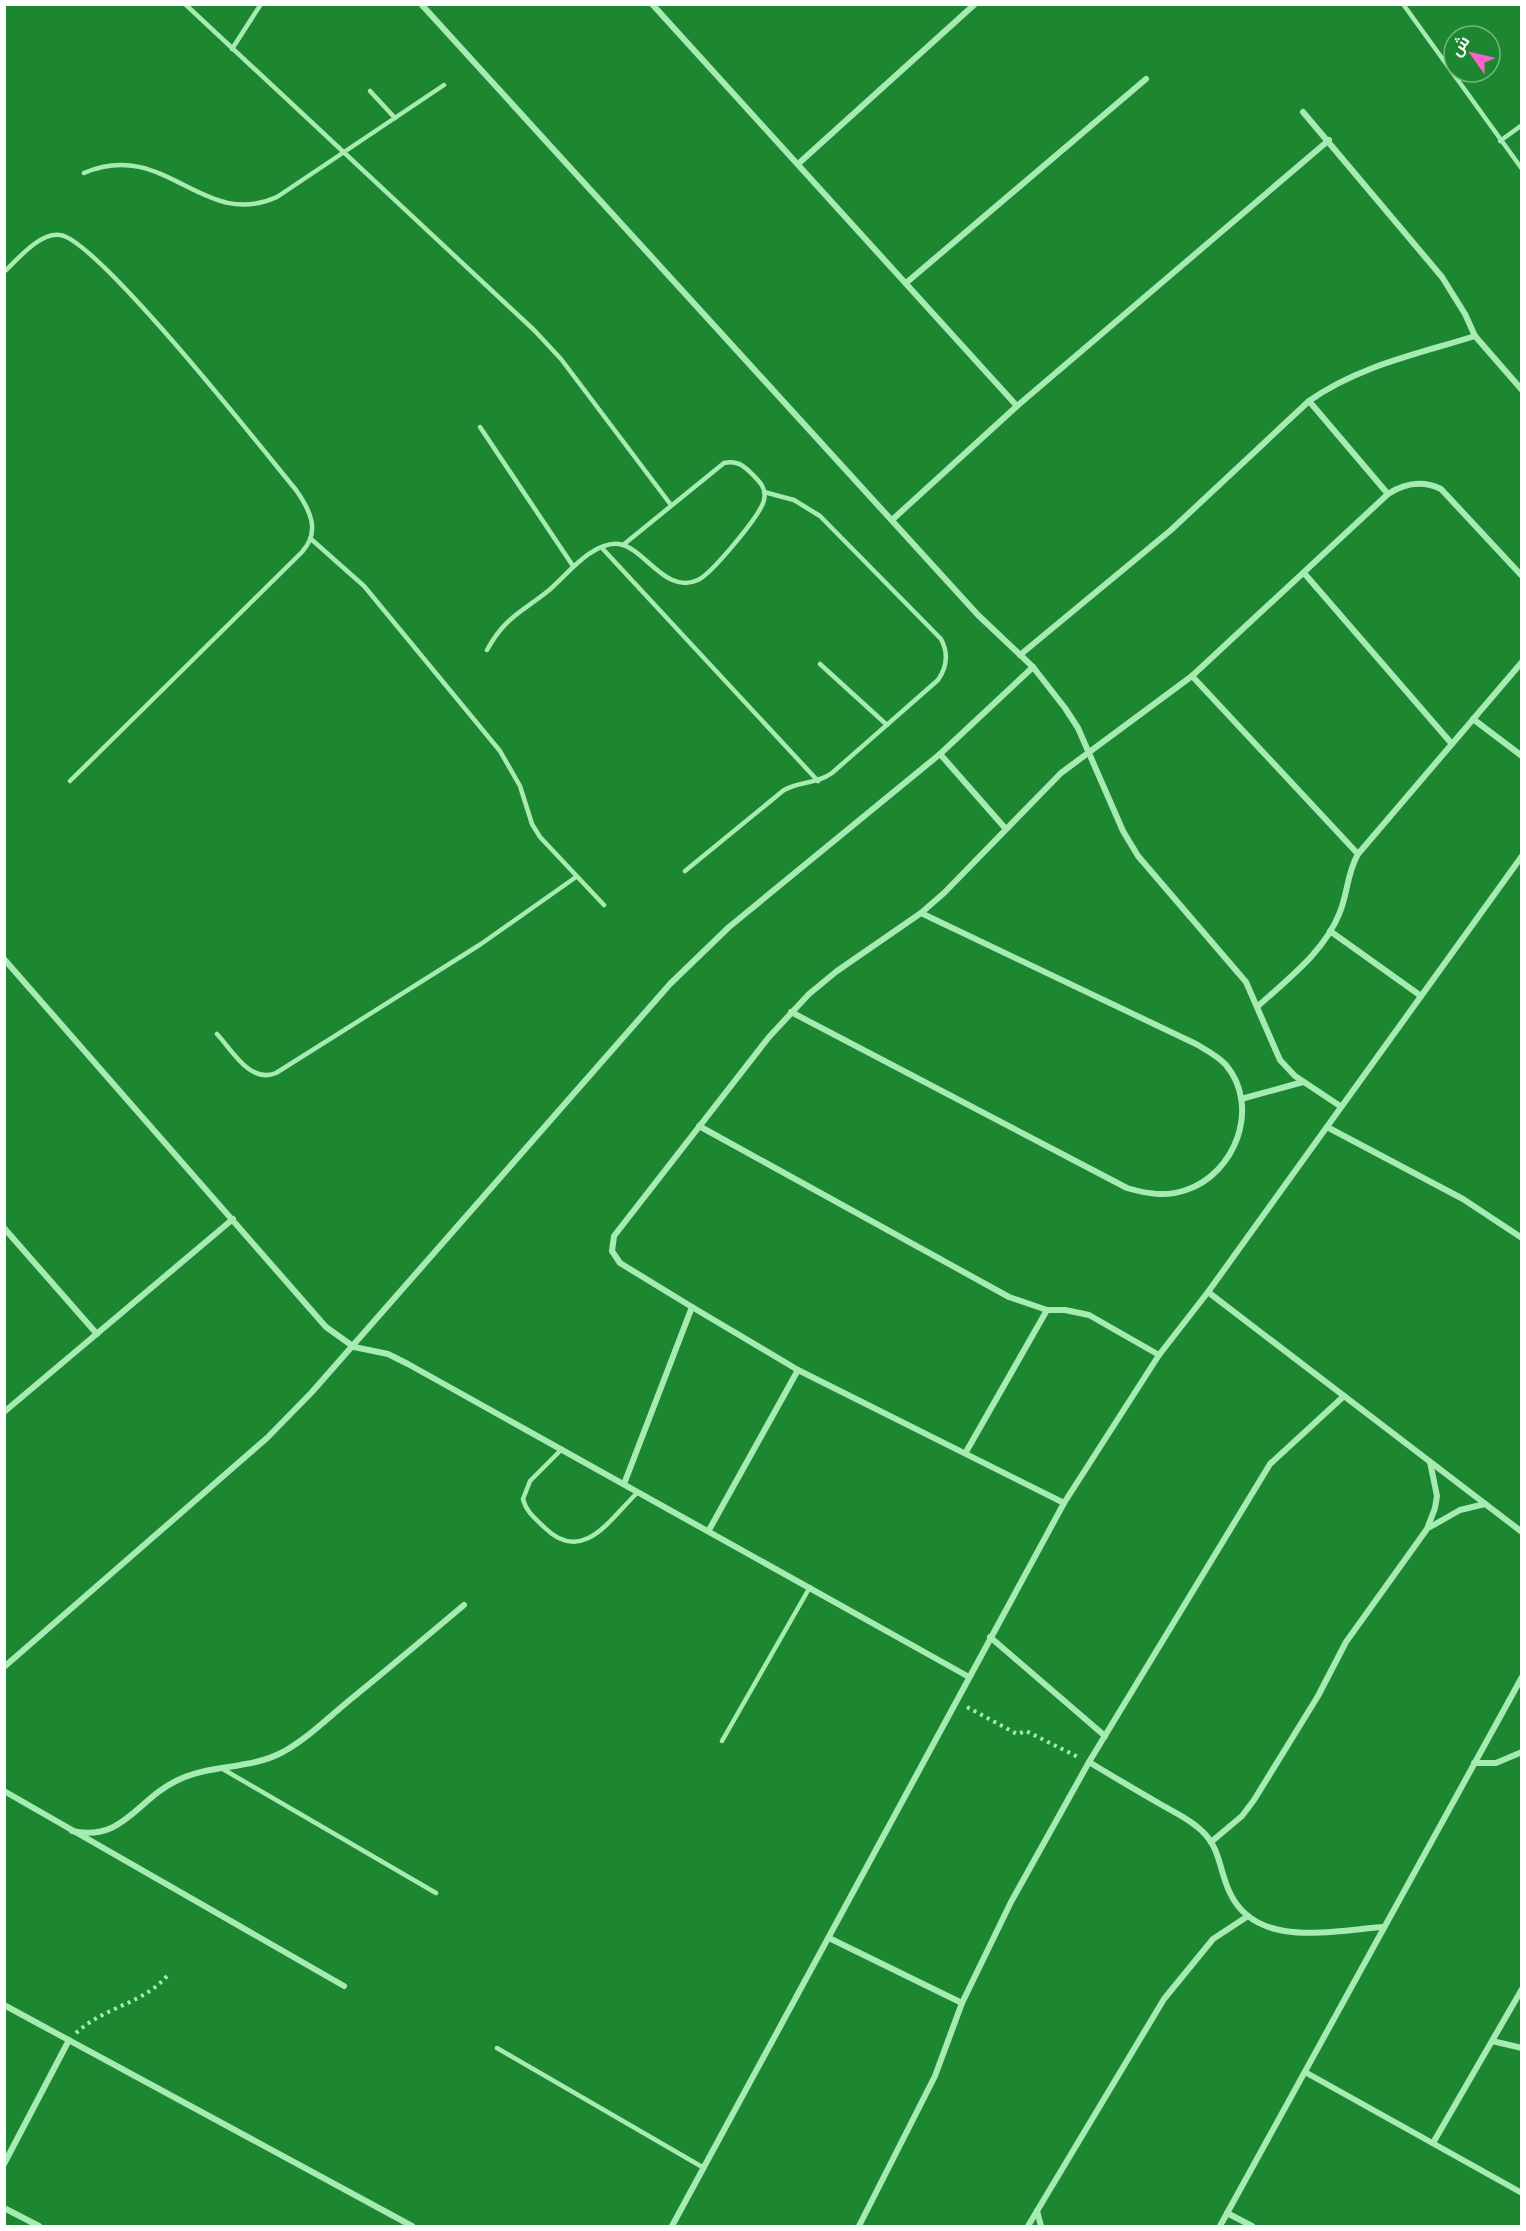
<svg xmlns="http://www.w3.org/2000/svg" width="1526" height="2231" viewBox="0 0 1526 2231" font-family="Barlow,Cairo,sans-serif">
<rect width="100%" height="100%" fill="#1d8631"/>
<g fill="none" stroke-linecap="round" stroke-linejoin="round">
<g stroke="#a6ebb1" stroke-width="4" stroke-dasharray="3 4.5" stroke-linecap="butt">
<polyline points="967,1707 1017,1734 1026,1731 1080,1758"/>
<path d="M76 2033C107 2005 142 2005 168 1975"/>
</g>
<g stroke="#a6ebb1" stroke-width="4.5">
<polyline points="185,4 534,330 561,359 671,505"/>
<polyline points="1403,4 1522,169"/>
<polyline points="232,49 261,4"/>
<polyline points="370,91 395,118"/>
<polyline points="1500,141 1522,125"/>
<path d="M84 173C166 138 202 231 277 197L444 85"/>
<path d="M4 272C18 259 40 232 60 235 97 239 263 450 296 490 310 510 321 531 302 552L70 781"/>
<polyline points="480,427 573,566"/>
<polyline points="311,539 364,586 500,751 520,786 532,824 540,837 604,905"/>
<polyline points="602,548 818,781"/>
<path d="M487 650C505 617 522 612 548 591 566 576 592 541 619 544 645 548 665 595 698 580 711 574 761 515 764 500 767 488 759 481 751 473 743 465 736 460 724 463L623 545"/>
<polyline points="820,664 887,725"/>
<path d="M685 871 784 790C800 781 817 784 832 773L938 680C947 667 949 654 941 639L820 516 794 500 764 492"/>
<path d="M217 1034C232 1050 250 1084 276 1073L481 944 576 877"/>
<path d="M562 1449 530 1481 523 1499C526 1512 536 1519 545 1528 583 1565 610 1519 638 1492"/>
<polyline points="722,1741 810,1587"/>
<polyline points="221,1768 436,1893"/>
<polyline points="497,2048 704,2168"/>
</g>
<g stroke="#a6ebb1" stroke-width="6">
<polyline points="421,4 978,615 1033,667 1065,708 1078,728 1123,831 1138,856 1246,982 1280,1060 1295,1076 1340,1106"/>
<polyline points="652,4 1017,406"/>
<polyline points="1303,112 1442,277 1465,314 1475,336 1522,390"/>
<polyline points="798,164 975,4"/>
<polyline points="906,283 1146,79"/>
<polyline points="1309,401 1388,494"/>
<polyline points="892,520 1017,406 1329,140"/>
<polyline points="1304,573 1452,744"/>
<path d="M1020 655 1171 530 1309 401C1358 366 1418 354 1475 336"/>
<polyline points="1192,676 1358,854"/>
<polyline points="1473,719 1522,756"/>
<polyline points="940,754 1005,828"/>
<polyline points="1330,931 1421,996"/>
<polyline points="4,959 326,1327 354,1347 388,1354 408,1364 969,1677"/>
<path d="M1258 1006C1289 978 1325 951 1340 912 1348 892 1347 873 1358 854L1522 662"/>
<path d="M791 1012 1127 1188C1147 1194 1166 1197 1186 1190 1235 1174 1261 1107 1226 1065 1218 1056 1206 1050 1196 1044L921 913"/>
<polyline points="1241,1099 1303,1082"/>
<polyline points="699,1126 1009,1297 1047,1310 1065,1310 1089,1315 1159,1355"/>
<polyline points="1327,1127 1463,1199 1522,1238"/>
<polyline points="4,1228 97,1334"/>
<polyline points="1208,1292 1522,1532"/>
<polyline points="4,1412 233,1219"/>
<polyline points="966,1452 1047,1310"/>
<polyline points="624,1484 692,1307"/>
<path d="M1064 1503 798 1370 692 1307 620 1263 612 1251 614 1236 769 1037 809 994 837 971 921 913 944 893 1061 773 1192 676 1388 494C1405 483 1422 480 1441 489L1522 576"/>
<polyline points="1430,1527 1460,1510 1485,1504"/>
<polyline points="709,1530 798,1370"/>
<polyline points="990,1637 1105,1736"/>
<polyline points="4,1667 267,1438 312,1392 670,984 729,927 940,754 1033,667"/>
<path d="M1089 1762C1112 1776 1136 1790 1160 1804 1174 1812 1190 1819 1202 1831 1221 1849 1219 1871 1230 1893 1257 1950 1334 1930 1384 1927"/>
<polyline points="1474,1763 1496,1763 1522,1752"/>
<polyline points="4,1791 344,1986"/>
<path d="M72 1831C124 1842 137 1799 178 1780 211 1764 249 1770 283 1752 308 1738 329 1717 351 1699 389 1668 426 1637 464 1605"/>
<polyline points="1211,1842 1242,1816 1254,1800 1318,1696 1346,1642 1427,1529 1435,1508 1437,1496 1430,1462"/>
<polyline points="829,1938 962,2003"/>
<polyline points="4,2005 412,2226"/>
<polyline points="1492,2041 1522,2048"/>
<polyline points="1305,2072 1522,2193"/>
<polyline points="1433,2143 1522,1989"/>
<polyline points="4,2164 69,2040"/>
<polyline points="4,2208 39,2226"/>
<polyline points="1037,2211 1041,2226"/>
<polyline points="1227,2213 1252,2226"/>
<polyline points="672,2226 1064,1503 1159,1355 1208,1292 1522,856"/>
<polyline points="859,2226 935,2076 962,2003 1011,1902 1089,1762 1270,1464 1344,1396"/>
<polyline points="1028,2226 1164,1999 1213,1939 1248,1916"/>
<polyline points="1220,2226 1522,1677"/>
</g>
</g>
<rect width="1526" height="2231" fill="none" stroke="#ffffff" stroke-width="12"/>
<g transform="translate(1472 54) rotate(304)"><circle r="28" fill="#1d8631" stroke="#77b683" stroke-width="1.5"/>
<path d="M0-4.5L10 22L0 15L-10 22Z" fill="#fa64c8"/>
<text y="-9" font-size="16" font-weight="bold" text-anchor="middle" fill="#ffffff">ش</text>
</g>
</svg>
